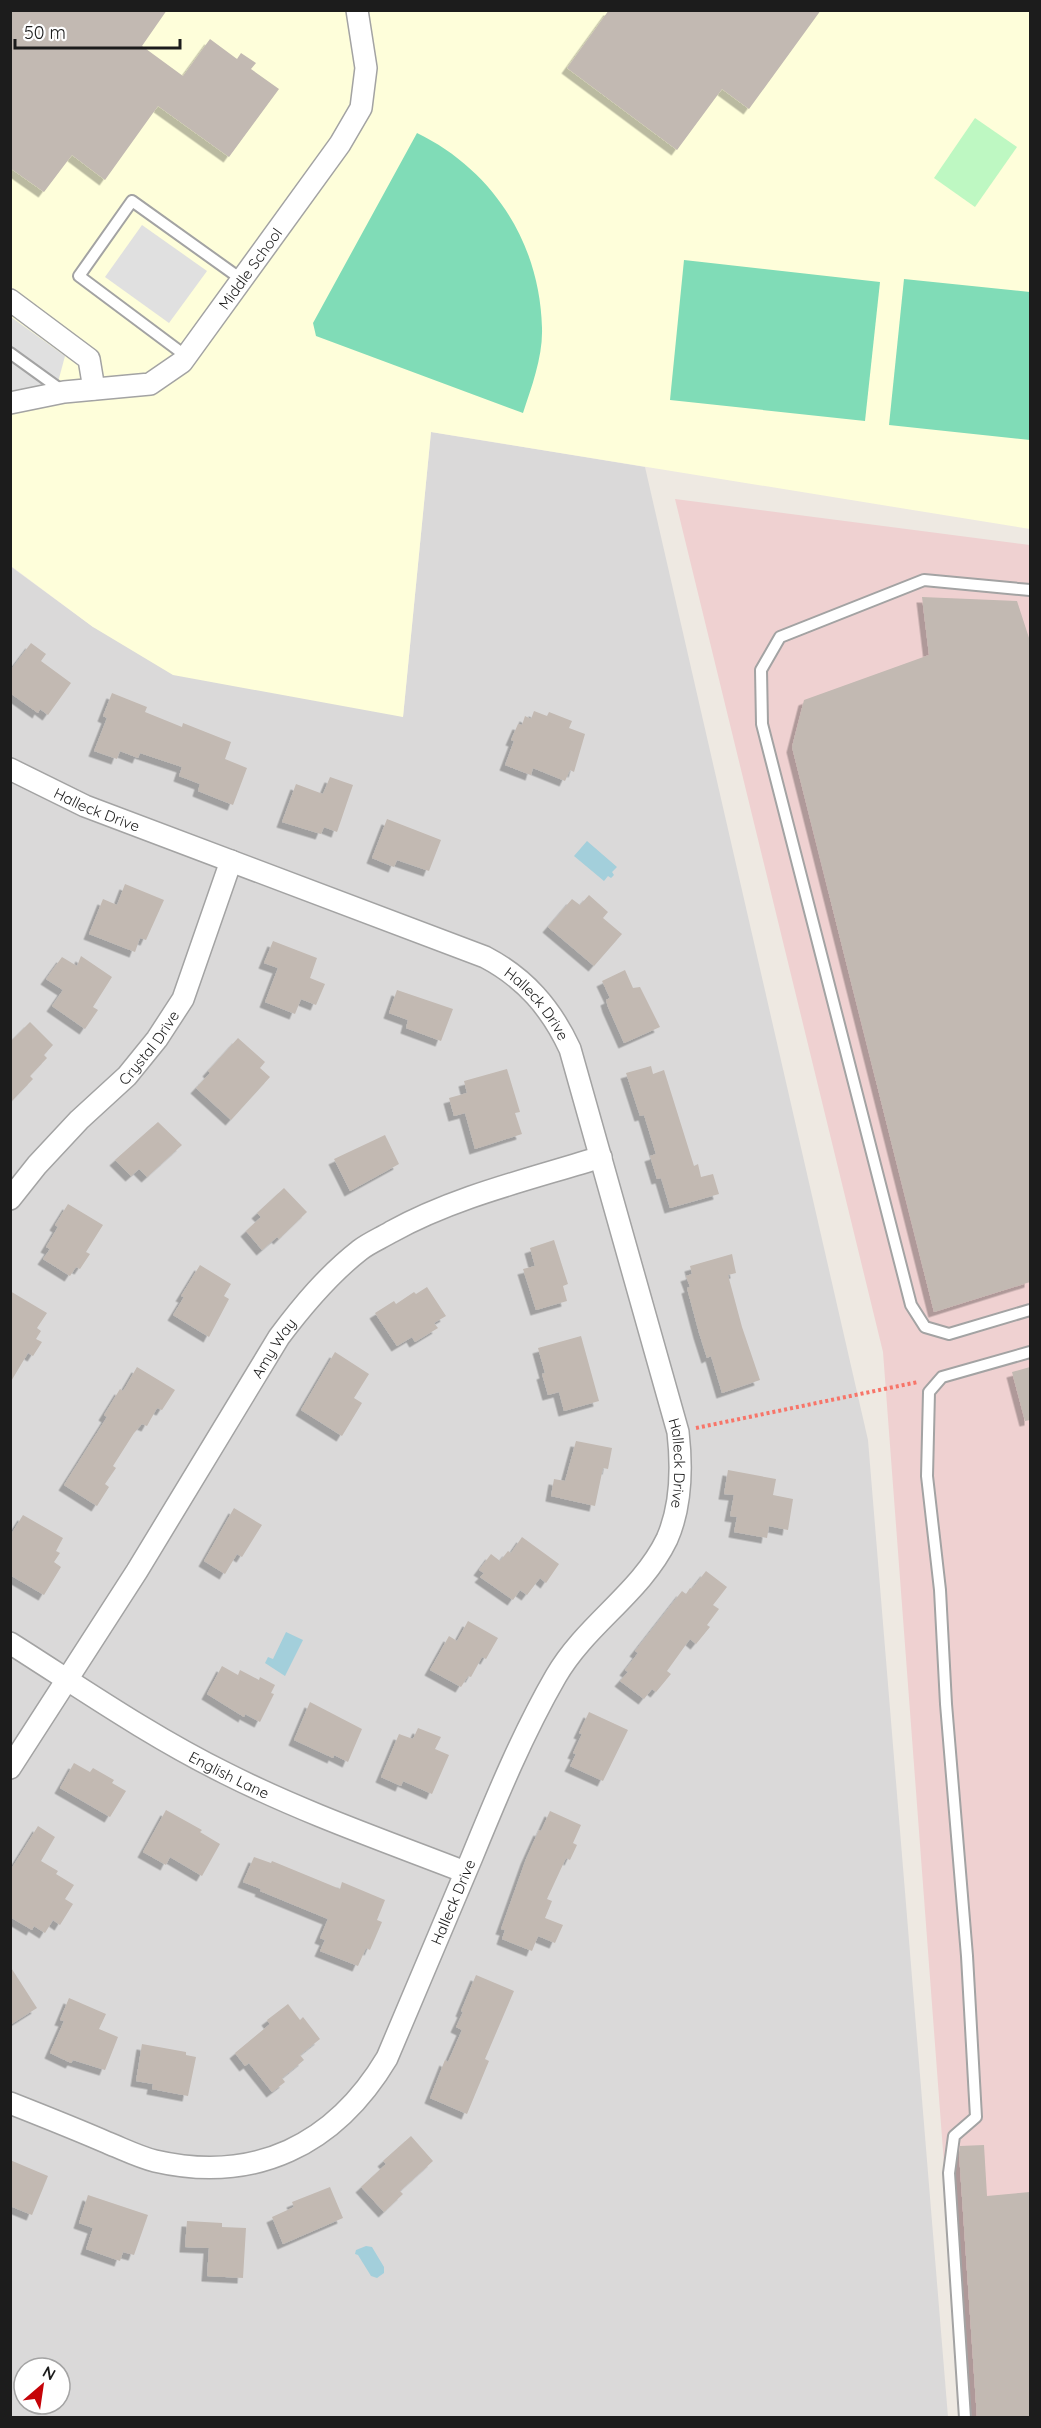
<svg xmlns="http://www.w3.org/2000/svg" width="1041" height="2428" viewBox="0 0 1041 2428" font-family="Quicksand,sans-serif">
<defs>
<filter id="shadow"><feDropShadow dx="-5.5" dy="5.5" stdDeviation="0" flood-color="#0004"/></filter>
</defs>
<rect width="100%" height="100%" fill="#eee9e2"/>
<path fill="#dad9d9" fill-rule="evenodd" d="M431 432 645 467 868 1440 948 2417H11L10 566 93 627 403 717ZM24 2368H60V2404H24Z"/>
<polygon fill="#efd1d1" points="675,499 1030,545 1030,2417 963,2417 883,1352"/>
<polygon fill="#fefeda" points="11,11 1030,11 1030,529 431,432 403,717 173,675 93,627 11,566"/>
<polygon fill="#bef8c2" points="975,118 1017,147 975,207 934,178"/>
<g fill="#80dcb7">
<path d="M417 133C493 170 540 243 542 328 543 356 532 386 523 413L316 336 313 323Z"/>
<polygon points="684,260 880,282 865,421 670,400"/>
<polygon points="904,279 1030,292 1030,440 889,425"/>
</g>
<g fill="#e0e0e0">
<polygon points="142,225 207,271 169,323 105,277"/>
<polygon points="11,317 65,356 58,382 11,391"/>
</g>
<g fill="#a3cfdb">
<polygon points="587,841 617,867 612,872 614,875 611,878 608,876 604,881 574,856"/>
<polygon points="286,1632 303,1640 285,1676 265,1663 268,1657 273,1659"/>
<polygon points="366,2246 372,2247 384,2267 384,2273 377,2278 371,2276 358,2255 355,2254 356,2250"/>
</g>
<g fill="#c2b9b2" filter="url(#shadow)">
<polygon points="10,10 167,10 142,46 183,76 210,39 237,59 241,53 256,63 251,69 279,89 229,157 158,106 105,180 72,155 44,192 10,168"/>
<polygon points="609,10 821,10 749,109 722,89 677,150 567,68"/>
<polygon points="922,597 1017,601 1030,641 1030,1282 934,1312 792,747 804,700 929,655"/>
<polygon points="31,643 46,654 41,661 71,683 48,715 40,709 38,713 10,693 10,671"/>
<polygon points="112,693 147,707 145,712 182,727 183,723 231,742 225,759 247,768 233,805 198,791 200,784 179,776 182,767 140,753 138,758 120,751 117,759 94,751 107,718 103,716"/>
<polygon points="534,711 547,716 549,712 572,721 569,728 585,734 574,772 570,770 565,781 533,768 531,775 505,765 514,741 511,740 518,724 522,725 525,716 531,719"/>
<polygon points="330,777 353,785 337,832 324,827 321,834 282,822 296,784 323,794"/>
<polygon points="387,819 441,840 429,871 397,860 394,867 372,858"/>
<polygon points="125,884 164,900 146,940 140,938 135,952 89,934 103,899 117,905"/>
<polygon points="589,895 608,912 603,918 622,934 594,966 548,927 572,899 580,905"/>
<polygon points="273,941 317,958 310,978 325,984 316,1005 301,999 295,1014 265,1002 278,968 264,963"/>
<polygon points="81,956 112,977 93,1007 98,1010 85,1029 52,1006 63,990 46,979 62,957 77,966"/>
<polygon points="625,970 633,988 640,987 660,1027 624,1043 608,1007 606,1000 610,998 602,981"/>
<polygon points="397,990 453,1009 441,1041 406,1028 408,1020 389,1013"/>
<polygon points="30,1022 53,1045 44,1055 47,1058 30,1076 33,1079 10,1103 10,1042"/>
<polygon points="238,1038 265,1062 260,1068 270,1077 231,1120 196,1088 210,1073 208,1071"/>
<polygon points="651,1066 653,1074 664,1070 694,1166 698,1164 701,1177 713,1174 719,1194 670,1208 661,1178 657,1179 650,1156 656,1154 644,1115 640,1116 626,1073"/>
<polygon points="507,1069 520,1112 515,1113 522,1134 475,1149 465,1113 454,1116 449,1098 467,1093 464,1081"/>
<polygon points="158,1122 182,1145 147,1177 139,1169 131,1176 115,1160"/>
<polygon points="385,1135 399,1164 350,1191 334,1159"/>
<polygon points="284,1188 307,1212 279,1239 277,1237 262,1250 246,1231 261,1217 257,1213"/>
<polygon points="68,1204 103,1225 86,1252 90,1254 80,1269 76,1267 70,1276 43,1259 50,1249 46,1247 58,1227 55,1225"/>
<polygon points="554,1240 568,1284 563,1286 567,1301 536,1310 523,1269 535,1266 530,1248"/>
<polygon points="732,1254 736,1273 728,1275 742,1327 760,1380 722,1393 711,1356 707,1358 699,1333 687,1288 690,1287 686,1276 692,1274 690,1266"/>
<polygon points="200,1265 231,1284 224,1296 229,1299 209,1337 173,1315 184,1297 181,1296"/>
<polygon points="427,1287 446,1316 434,1323 438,1328 415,1342 412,1337 397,1346 375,1313 394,1301 396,1304 414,1292 416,1294"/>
<polygon points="10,1291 47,1313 37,1328 41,1331 36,1339 42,1342 33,1356 28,1353 10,1383"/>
<polygon points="581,1336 599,1401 564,1411 559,1392 548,1395 542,1374 545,1373 538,1348"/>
<polygon points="335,1352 369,1374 354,1398 362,1403 342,1436 301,1410"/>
<polygon points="137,1367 175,1390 162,1410 157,1408 147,1426 142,1424 134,1433 113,1466 116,1468 105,1484 109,1487 97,1506 64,1485 107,1417 104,1415 120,1389 123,1391"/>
<polygon points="1030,1367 1030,1420 1025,1421 1012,1372"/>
<polygon points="576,1441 612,1448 608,1469 603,1468 595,1506 551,1496 554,1479 565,1481"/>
<polygon points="728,1470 776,1479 773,1495 793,1499 788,1530 769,1526 767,1538 734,1532 737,1517 730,1516 734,1495 724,1494"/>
<polygon points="234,1508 262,1525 242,1557 237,1554 225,1574 204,1561"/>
<polygon points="23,1515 63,1538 56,1551 60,1553 54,1562 61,1567 44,1595 10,1575 10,1536"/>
<polygon points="522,1537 559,1564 546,1583 540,1578 527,1595 520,1590 513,1600 480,1577 484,1573 479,1570 491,1554 500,1561 508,1551 511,1553"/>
<polygon points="706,1571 727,1587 713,1605 719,1609 707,1625 710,1627 696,1644 690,1639 667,1671 671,1674 656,1692 652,1689 644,1699 620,1681 628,1672 625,1670 638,1653 635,1651 682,1591 686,1594 690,1588 692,1589"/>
<polygon points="468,1621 498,1638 486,1659 482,1657 471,1677 468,1676 461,1687 430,1670 449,1636 457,1641"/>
<polygon points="222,1666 238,1675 240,1670 259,1680 260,1677 275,1685 271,1693 274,1694 260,1722 245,1714 244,1717 207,1694"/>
<polygon points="310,1702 362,1729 348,1762 334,1755 333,1758 294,1740"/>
<polygon points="589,1712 628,1730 603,1781 570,1766 576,1754 573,1753 582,1734 579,1733"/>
<polygon points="418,1728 441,1737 435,1749 449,1755 432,1794 403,1781 401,1786 381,1777 399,1734 413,1739"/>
<polygon points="74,1763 90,1772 93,1768 114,1780 112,1783 126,1791 110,1817 60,1788"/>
<polygon points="166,1810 202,1830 200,1832 220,1844 202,1876 170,1857 166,1865 143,1852"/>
<polygon points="550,1811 581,1825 573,1843 577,1845 570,1860 566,1858 547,1899 552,1901 545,1918 563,1925 555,1943 538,1936 532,1951 502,1939 505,1930 501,1929 526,1859 539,1830 541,1831"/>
<polygon points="38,1826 55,1837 41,1861 58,1871 56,1874 74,1885 65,1899 73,1904 60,1925 53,1920 45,1933 34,1926 32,1930 10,1917 10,1871"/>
<polygon points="254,1857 271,1863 272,1861 340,1889 342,1882 385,1900 377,1920 382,1922 370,1950 366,1948 358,1966 320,1951 325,1940 320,1938 328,1919 260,1891 261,1889 243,1882"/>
<polygon points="10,1966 37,2008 10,2025"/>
<polygon points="476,1975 514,1991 485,2059 489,2061 467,2114 430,2098 445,2060 448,2062 462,2030 456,2027 463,2012 461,2011"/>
<polygon points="69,1998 106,2014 99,2029 118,2037 105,2070 73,2060 71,2063 50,2053 64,2021 60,2020"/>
<polygon points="288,2004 300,2020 303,2017 320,2039 300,2055 304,2060 282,2078 285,2082 272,2092 249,2063 245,2066 235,2053 270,2024 267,2020"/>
<polygon points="142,2044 186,2052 186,2055 196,2057 188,2096 152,2089 153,2084 136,2081"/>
<polygon points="411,2136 433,2161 400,2191 403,2194 384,2212 361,2187 386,2164 383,2161"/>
<polygon points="984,2145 987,2196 1030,2192 1030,2418 977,2418 959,2153 960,2146"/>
<polygon points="10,2160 48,2176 32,2215 10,2206"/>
<polygon points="330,2187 343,2218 283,2244 272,2217 294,2207 292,2202"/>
<polygon points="88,2195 148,2215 134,2255 123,2252 120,2261 86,2249 93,2228 79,2223"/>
<polygon points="187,2221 222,2223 222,2227 246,2228 243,2278 207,2276 209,2248 185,2247"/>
</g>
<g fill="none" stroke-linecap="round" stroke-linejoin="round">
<g stroke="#a3a3a3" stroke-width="14">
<g id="service">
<polyline points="10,353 64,392"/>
<polyline points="186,356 79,276 132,201 241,279"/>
<polyline points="1030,590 924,580 780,637 761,670 762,724 911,1305 925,1327 949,1334 1030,1310"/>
<polyline points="965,2418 949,2173 954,2136 976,2117 967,1956 946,1704 940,1590 927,1476 929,1392 942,1377 1030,1352"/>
</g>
</g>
<g stroke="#a3a3a3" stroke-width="24">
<g id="minor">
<polyline points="10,300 89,359 94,389"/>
<path id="s1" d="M10 403 64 392 150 384 182 362 340 144 361 108 366 68 357 10"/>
<path id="s2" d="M10 769 85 806 485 957C525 978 551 1008 570 1049L678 1432C682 1467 682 1505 667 1539 641 1593 586 1624 556 1676 523 1733 497 1796 472 1857 443 1924 415 1991 387 2058 335 2145 255 2184 155 2161 139 2157 123 2149 108 2143 76 2129 43 2116 10 2103"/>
<path id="s3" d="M10 1199 37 1165 79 1120 127 1076 157 1039 183 999 231 861"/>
<path id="s4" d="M10 1643C81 1688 150 1736 225 1773 302 1812 385 1841 465 1872"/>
<path id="s5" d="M10 1768 137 1571 279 1337C303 1305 328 1275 360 1250 369 1243 381 1238 391 1232 456 1196 531 1179 601 1157"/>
</g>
</g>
<polyline stroke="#f77569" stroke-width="4" stroke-dasharray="3 3" stroke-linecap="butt" points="696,1428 918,1382"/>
<use href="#service" stroke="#fff" stroke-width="10"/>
<use href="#minor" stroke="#fff" stroke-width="21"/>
</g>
<g text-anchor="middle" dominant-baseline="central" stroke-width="4.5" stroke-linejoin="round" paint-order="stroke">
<g font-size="15" fill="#1c1c1c" stroke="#fff">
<text stroke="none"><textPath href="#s1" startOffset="296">Middle School</textPath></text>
<text stroke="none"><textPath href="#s2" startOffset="96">Halleck Drive</textPath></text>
<text stroke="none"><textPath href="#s2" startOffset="582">Halleck Drive</textPath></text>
<text stroke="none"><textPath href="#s3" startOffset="206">Crystal Drive</textPath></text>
<text stroke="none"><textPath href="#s5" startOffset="496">Amy Way</textPath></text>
<text stroke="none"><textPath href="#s2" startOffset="1068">Halleck Drive</textPath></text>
<text stroke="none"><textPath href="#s4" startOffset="256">English Lane</textPath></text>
<text transform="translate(453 1902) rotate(-67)">Halleck Drive</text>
</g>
</g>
<rect width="1041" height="2428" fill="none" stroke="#1c1c1c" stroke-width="24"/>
<g transform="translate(42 2386) rotate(29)"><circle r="28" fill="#ffffff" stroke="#a4a4a4" stroke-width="1.5"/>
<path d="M0-4.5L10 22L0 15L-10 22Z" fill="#c50308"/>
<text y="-9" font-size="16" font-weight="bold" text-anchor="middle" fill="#1c1c1c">N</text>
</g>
<path d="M15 39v9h165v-9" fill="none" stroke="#1c1c1c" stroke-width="3"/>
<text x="24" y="39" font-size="18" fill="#1c1c1c" stroke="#ffffff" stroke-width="4.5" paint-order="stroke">50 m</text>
</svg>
